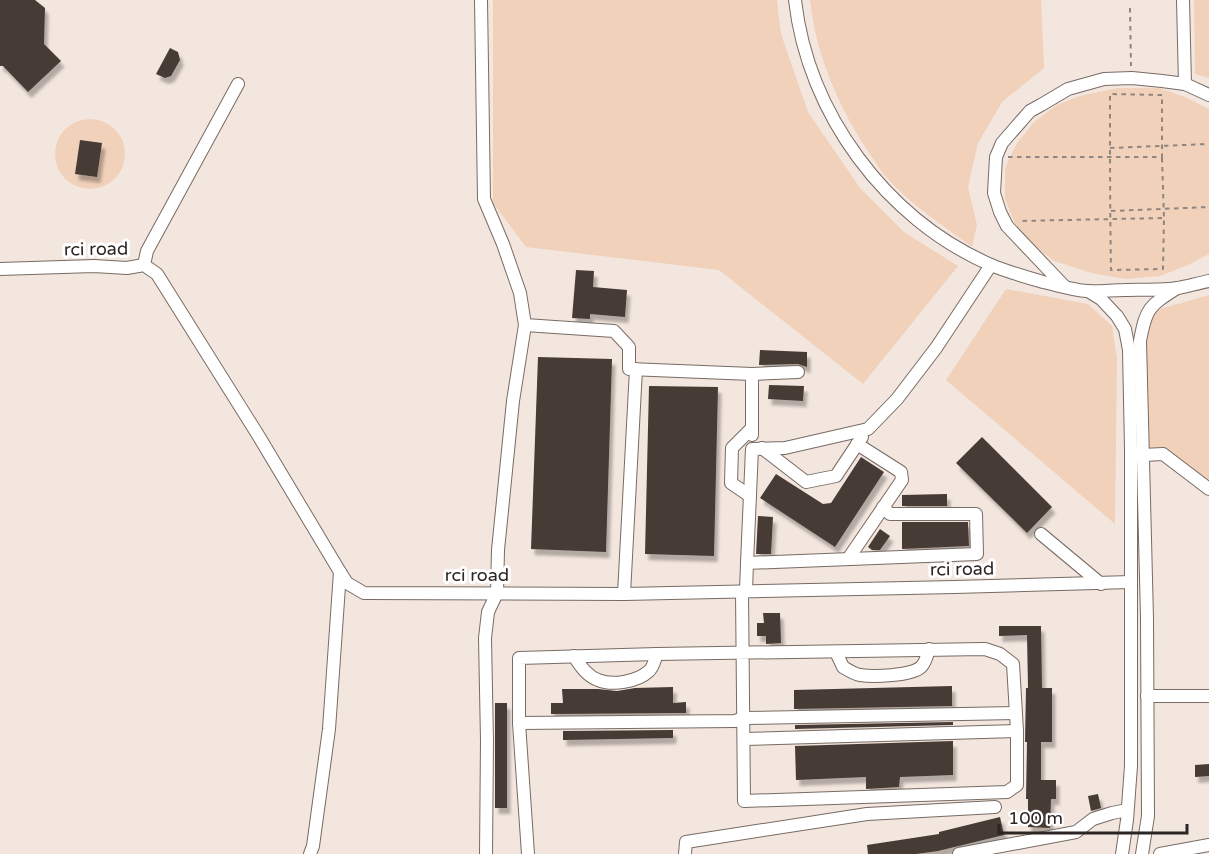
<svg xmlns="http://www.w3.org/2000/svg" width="1209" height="854" viewBox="0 0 1209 854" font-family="'Varela Round',sans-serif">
<defs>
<filter id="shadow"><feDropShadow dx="3.5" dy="6" stdDeviation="1.5" flood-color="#0004"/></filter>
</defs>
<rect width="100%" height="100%" fill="#f3e6de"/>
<g fill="#f1d1ba">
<polygon points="493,0 777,0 781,34 808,112 860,188 904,232 958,266 863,384 719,270 526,247 493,203"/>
<path d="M810 0H1041L1044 68 1002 102 978 143 968 187 977 225 972 247C944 226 911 205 887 178 882 173 878 166 874 160 841 113 816 57 810 0Z"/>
<polygon points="1194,0 1209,0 1209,78 1195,74"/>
<polygon points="1117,88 1159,88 1185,97 1209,109 1209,254 1188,265 1160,276 1125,279 1092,273 1054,261 1031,243 1015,224 1005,199 1005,168 1017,143 1034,122 1057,105 1080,96"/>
<circle cx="90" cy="154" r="35"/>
<polygon points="1006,289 1088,304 1112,326 1117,359 1115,524 946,380"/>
<polygon points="1209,295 1209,481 1164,449 1147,450 1145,332 1153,311"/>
</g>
<g fill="#463b34" filter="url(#shadow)">
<polygon points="0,0 35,0 45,8 44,44 61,61 28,92 3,66 0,66"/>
<polygon points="170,48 178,52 180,60 171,76 165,78 156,74"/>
<polygon points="80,140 102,143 97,177 75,174"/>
<polygon points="576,270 594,271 593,287 627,290 625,317 590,314 590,319 572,318"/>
<polygon points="760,350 807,352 807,367 798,364 759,365"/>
<polygon points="538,357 612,359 606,552 531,549"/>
<polygon points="769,385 804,386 803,401 768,399"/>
<polygon points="649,386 718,387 714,556 645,554"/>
<polygon points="982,437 1052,507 1027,533 956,463"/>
<polygon points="861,457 884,472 835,547 760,498 776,474 823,504 831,503"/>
<polygon points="947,494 947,506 902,506 902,495"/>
<polygon points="758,516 773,517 771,554 756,554"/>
<polygon points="902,522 968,522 969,546 902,549"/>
<polygon points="880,529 890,536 880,550 872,550 868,547"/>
<polygon points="763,613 780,613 781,643 766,644 766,636 757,636 757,623 764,623"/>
<polygon points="999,626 1041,626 1042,688 1052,688 1052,742 1041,742 1041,780 1056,780 1056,799 1051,799 1050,828 1028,827 1028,799 1026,799 1027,742 1025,742 1026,688 1028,688 1027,635 999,636"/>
<polygon points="952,686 952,706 794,709 794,690"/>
<polygon points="673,687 673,703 686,702 686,713 551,714 551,703 563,703 562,689 598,689 617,691 635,688"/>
<rect x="495" y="703" width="12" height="105"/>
<polygon points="953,722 953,725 795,729 795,725"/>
<polygon points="673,730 673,738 563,740 563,731"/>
<polygon points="953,741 953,775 900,777 899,787 866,789 866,777 796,780 795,746"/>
<polygon points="1209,764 1209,776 1195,777 1195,765"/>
<polygon points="1098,794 1101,808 1091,811 1088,796"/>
<polygon points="1000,817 1004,835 938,851 916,854 868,854 867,845 939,834 939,832"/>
</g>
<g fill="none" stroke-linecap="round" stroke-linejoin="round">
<g stroke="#776b64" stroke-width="14">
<g id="minor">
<polyline points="481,0 484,199 503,244 520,293 525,325 513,401 498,550 497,593 488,612 485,638 487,741 486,854"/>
<path d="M795 0C808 114 886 219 991 265 1008 272 1026 277 1043 282 1057 285 1073 290 1087 291 1099 292 1112 290 1124 290 1141 289 1161 291 1178 288 1188 286 1199 283 1209 281"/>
<polyline points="1183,0 1185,84"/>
<polyline points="144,265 147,251 238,84"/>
<polyline points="0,269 94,266 127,268 144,265 157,274 258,435 340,572 347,583 364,593 624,594 955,587 1131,582"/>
<polyline points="1064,286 1007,226 1000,212 994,193 996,157 1002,143 1030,111 1041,105 1068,89 1104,79 1132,78 1162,81 1185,84 1209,95"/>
<polyline points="1088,291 1101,299 1117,316 1125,329 1129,350 1131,449 1131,766 1127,820 1122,854"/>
<polyline points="525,325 614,331 629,347 629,369 752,374 798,372"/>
<polyline points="752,435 752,374"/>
<polyline points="762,448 806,482 836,476 862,437"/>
<polyline points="1143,455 1163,454 1209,489"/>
<polyline points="750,496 731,483 732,448 752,428"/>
<polyline points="883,507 890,514 976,514 977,554 747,563 752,449 785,448 868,429 897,399 936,348 991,265"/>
<polyline points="1041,534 1101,584"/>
<polyline points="848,559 902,480 901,472 857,444"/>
<polyline points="746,591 747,563"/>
<polyline points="624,594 636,369"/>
<path d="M836 652 843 667C848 670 854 674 860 675 873 677 911 676 921 667 926 662 927 655 929 649"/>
<path d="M574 656C580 666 587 676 598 680 612 686 637 682 649 671 653 668 655 659 657 654"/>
<polyline points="1147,696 1209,696"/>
<polyline points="519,723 735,721 744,718 1016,713"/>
<polyline points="744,739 1017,731"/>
<polyline points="310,854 313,846 329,729 340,572"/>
<polyline points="528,854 519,723 519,658 657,654 985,649 1000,654 1013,664 1017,731 1017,785 1007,792 744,801 742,592"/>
<polyline points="685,854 686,842 867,814 995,807"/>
<polyline points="959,854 1076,832 1093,819 1112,813 1127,810"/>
<path d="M1142 854 1148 816 1147 618 1140 341C1146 308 1149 306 1177 288"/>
<polyline points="1160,854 1209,845"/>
</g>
</g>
<g stroke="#8f8681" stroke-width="2" stroke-dasharray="4.5 4.5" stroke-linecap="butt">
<polyline points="1130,8 1131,66"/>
<polyline points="1110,148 1209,144"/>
<path d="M1008 157H1162V95L1110 94C1110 153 1110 211 1111 270L1163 269 1164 218 1018 221"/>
<polyline points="1162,158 1164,218"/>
<polyline points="1111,211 1209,207"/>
</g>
<use href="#minor" stroke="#fff" stroke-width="12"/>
</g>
<g text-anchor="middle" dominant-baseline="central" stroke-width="6" stroke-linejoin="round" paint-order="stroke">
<g font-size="18" fill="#2b2623" stroke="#fff">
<text transform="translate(96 249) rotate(-1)">rci road</text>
<text transform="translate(962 569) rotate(-1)">rci road</text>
<text x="477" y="575">rci road</text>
</g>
</g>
<path d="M999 824v9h188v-9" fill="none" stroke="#2b2623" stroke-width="3"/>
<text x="1008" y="824" font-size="18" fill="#2b2623" stroke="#ffffff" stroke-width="4.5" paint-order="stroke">100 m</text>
</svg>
